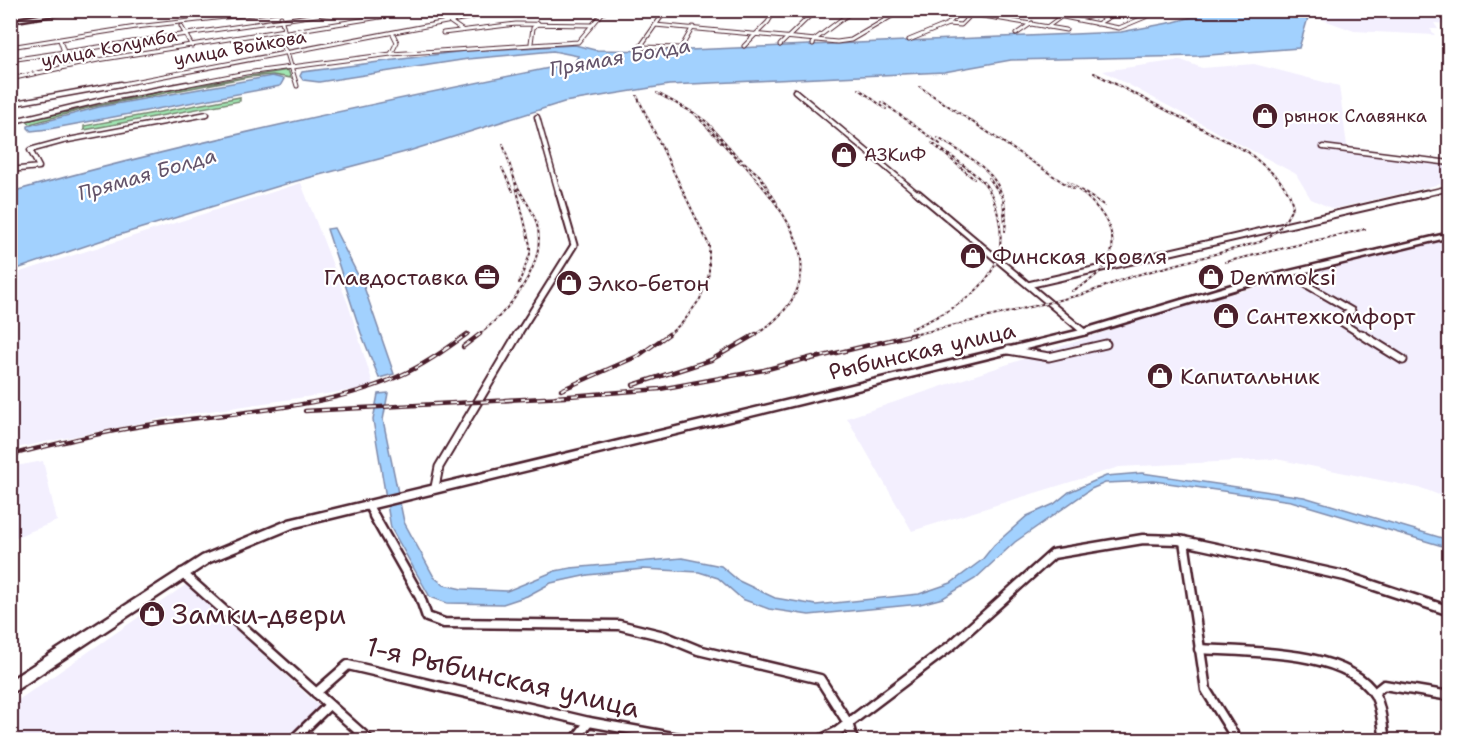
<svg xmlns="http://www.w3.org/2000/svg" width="1460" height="751" viewBox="0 0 1460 751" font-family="'Shantell Sans',sans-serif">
<rect width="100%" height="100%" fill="#fff"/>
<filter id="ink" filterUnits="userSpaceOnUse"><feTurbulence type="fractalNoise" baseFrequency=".0167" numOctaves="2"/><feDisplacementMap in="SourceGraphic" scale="12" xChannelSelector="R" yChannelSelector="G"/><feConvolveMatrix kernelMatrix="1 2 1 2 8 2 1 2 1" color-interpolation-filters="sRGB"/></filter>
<g filter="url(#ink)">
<g fill="#f3effe">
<polygon points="1305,11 1449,11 1449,24 1434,23 1438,29 1430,29 1435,35 1354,31 1313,16"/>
<polygon points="1181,60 1202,68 1254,64 1339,86 1347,146 1449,161 1449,182 1333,209 1311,199 1296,174 1103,71"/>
<polygon points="301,183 348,304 374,387 175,416 11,449 11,275"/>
<polygon points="1449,239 1449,499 1424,489 1276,459 1119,467 912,531 847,418 1167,311 1302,275"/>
<polygon points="43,461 57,521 11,539 11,467"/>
<polygon points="187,584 320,707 285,740 11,740 11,705"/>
</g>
<g fill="#a0e6b2" stroke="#75826e" stroke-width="1.5">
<polygon points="288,70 291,78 273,75 248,77 88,108 30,124 26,121 173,89"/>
<polygon points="240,97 240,101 84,130 84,126"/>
</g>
<g fill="#a2d1fe" stroke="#7f8aaa" stroke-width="1.5">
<path d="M1214 11H1310L1299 48 1197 56 1011 60 944 72 669 85 564 102 409 151 289 183 109 238 11 271V192C196 140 386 101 574 63L578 56 553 51 468 59 319 82 303 80 300 76 302 72 464 51 522 48 575 45 595 50 666 51 1121 32 1174 22Z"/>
<polygon points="272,76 284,79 280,86 49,129 31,131 28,128 28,126 99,107"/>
<polygon points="334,228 364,287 394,374 379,378 361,333 327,229"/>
<polygon points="388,393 383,420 404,522 434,577 444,585 462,589 507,591 555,571 571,568 682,558 721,566 739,581 775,598 816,605 919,594 951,583 982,560 994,545 1027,516 1054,504 1069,492 1106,476 1142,473 1304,497 1449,540 1449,548 1291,501 1154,481 1105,483 1091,489 1015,542 975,579 943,598 920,604 809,615 769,609 742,599 718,578 699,572 643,569 588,575 551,583 527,596 503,604 447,603 430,597 391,528 373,420 378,394"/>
</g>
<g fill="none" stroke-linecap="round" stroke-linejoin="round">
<g stroke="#4a1f2b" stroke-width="5">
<g id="minor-far4">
<polyline points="433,10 462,30"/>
<polyline points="545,10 605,12"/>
<polyline points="948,10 1066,30"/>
<polyline points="1028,10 1119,28 1162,10"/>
<polyline points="665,12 700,10"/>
<polyline points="281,17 284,30 279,42 287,53 297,86"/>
<polyline points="948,24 961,25 968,18 962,14"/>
<polyline points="1097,24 1121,10"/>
<polyline points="655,25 837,42 851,40 902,10"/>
<polyline points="181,26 192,46"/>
<polyline points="1047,27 1070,10"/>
<polyline points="281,33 423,10"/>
<polyline points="443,33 516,24 592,25"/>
<polyline points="1016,34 1032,23"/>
<polyline points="60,40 64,52 61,69"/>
<polyline points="909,40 948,24 959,12"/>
<polyline points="531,43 533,28 538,23"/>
<polyline points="813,44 814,40 854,10"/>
<polyline points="780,45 816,10"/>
<polyline points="744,46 768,22 775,10"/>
<polyline points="10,47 136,27 278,11"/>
<polyline points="640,47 681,48 693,27"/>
<polyline points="640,47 666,10"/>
<polyline points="391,54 397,42 393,34"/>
<polyline points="10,60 350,10"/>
<polyline points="10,79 98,60 284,30"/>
<polyline points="112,86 509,10"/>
<polyline points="179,86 246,73 391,54 578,42 605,10"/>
</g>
</g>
<g stroke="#4a1f2b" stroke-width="7">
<g id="minor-far3">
<polyline points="795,91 919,195"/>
<polyline points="10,104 121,84"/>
<polyline points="537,117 559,195"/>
<polyline points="10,122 106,99 187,84"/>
<polyline points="1323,147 1450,163"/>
<polyline points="10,170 39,167 30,150 63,141 207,114"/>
<polyline points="1420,195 1450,188"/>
</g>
</g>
<g stroke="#4a1f2b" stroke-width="9">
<g id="minor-far2">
<polyline points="918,193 1084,332"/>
<polyline points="1288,274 1352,311 1336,319 1363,336"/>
<polyline points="1028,285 1427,193"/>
<polyline points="517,336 574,245 559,193"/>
</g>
</g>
<g stroke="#4a1f2b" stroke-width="11">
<g id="minor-far1">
<polyline points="1361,334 1403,360"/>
<polyline points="1008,350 1049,357 1106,344"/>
<polyline points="435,487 439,467 518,334"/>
<polyline points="368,505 375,517"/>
</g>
</g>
<g stroke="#4a1f2b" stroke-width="13">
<g id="minor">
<polyline points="374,516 420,597 427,617 444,623 619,625 664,636 698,650 820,679 848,723 853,740"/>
<polyline points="1184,541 1206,690 1237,740"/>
<polyline points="182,573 369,740"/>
<path d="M1199 649C1246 652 1348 649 1375 695 1382 708 1382 725 1385 740"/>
<polyline points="316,693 348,665 589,722 689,740"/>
<polyline points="1374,693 1384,685 1450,696"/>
<polyline points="293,740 329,705"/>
<polyline points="575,740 589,722"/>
<polyline points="820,740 838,731 953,644 1053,554 1143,539 1179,540 1345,576 1450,611"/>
</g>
</g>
<g stroke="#4a1f2b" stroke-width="5">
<polygon id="tertiary" points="70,10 83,10 10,22 10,20"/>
</g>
<g stroke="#4a1f2b" stroke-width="5">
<polygon id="secondary" points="1450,233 1450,237 1240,288 1087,334 295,527 210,562 10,694 10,680 202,556 289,520 1081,330 1235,284"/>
</g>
<use href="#minor-far4" stroke="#fff" stroke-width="3"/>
<use href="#minor-far3" stroke="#fff" stroke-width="4"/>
<use href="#minor-far2" stroke="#fff" stroke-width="5"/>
<use href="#minor-far1" stroke="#fff" stroke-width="7"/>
<use href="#minor" stroke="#fff" stroke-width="8"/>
<use href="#tertiary" fill="#fff" fill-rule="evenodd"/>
<use href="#secondary" fill="#fff" fill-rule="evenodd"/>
<g stroke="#4a1f2b" stroke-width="2">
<g id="rail-far1">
<polyline points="920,87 1073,189"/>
<polyline points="859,89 886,109"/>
<polyline points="657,93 694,113"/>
<polyline points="637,96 709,245 709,274 700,299 684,321 667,336"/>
<polyline points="882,102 940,144"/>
<path d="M938 138C978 162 1012 178 1005 231"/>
<polyline points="503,144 514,178"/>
<polyline points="736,155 707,122 694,113 741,163"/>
<polyline points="502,168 513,191"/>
<polyline points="989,178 1003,198 1005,225"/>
<polyline points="1225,262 1365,229"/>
<path d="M1072 291C1136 259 1116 216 1068 182L1105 206"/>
<path d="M911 329C956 309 1007 283 1000 226 998 212 993 194 984 183 969 167 949 155 932 143L974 179"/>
<polyline points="465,336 469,333"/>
<path d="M478 336C506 313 545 269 538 229 535 210 520 196 514 178L530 245V254L519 283"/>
<path d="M754 336C844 277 788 215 736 155L760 176 777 203"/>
<path d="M909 336 1084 294 1133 276 1260 242C1277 233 1285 224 1293 206L1289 193 1278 178 1248 152 1094 73"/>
</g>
</g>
<g stroke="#4a1f2b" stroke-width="4.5">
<g id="rail">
<polyline points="463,347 480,334"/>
<polyline points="807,360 915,334"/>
<polyline points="633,385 711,360 756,334"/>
<polyline points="561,390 638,356 669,334"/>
<polyline points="556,397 660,389 764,370 813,357"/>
<polyline points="505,400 565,397"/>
<polyline points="305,411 512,400"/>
<path d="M10 455C60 443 110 430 161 423 240 411 324 409 397 377 423 366 445 350 467 334"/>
</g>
</g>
<use href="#rail-far1" stroke="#fff" stroke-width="1.5" stroke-dasharray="3" stroke-linecap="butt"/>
<use href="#rail" stroke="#fff" stroke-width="2" stroke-dasharray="8" stroke-linecap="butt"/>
</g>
</g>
<defs>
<g id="shop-disc" transform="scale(1.35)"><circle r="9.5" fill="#4a1f2b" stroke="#fff"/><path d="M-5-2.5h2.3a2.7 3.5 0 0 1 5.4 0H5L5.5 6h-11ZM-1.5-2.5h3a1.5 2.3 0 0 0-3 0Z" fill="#fff"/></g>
<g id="office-disc" transform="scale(1.35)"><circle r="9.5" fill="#4a1f2b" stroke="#fff"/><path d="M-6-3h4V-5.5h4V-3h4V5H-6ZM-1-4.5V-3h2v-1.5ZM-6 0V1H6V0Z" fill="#fff"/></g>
</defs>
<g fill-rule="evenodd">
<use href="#shop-disc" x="1265" y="116"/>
<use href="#shop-disc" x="844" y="155"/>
<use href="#shop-disc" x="973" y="256"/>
<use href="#office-disc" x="487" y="277"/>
<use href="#shop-disc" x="1211" y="277"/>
<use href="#shop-disc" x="569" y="283"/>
<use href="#shop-disc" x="1226" y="316"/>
<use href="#shop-disc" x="1160" y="376"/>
<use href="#shop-disc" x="152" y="614"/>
</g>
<g text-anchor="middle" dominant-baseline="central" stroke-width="4.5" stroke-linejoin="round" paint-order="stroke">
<g font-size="18" fill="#4a1f2b" stroke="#fff">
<text transform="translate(109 48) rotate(-11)">улица Колумба</text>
<text transform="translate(240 48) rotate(-10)">улица Войкова</text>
</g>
<g font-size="18" fill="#4a1f2b" stroke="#fff" text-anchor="start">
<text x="1284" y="116">рынок Славянка</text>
<text x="864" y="155">АЗКиФ</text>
</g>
<g font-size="20" font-style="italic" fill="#64546a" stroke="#fff">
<text transform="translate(620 57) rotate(-10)">Прямая Болда</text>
<text transform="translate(147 174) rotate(-16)">Прямая Болда</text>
</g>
<g font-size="22" fill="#4a1f2b" stroke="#fff" text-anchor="start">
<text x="992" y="256">Финская кровля</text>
<text x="468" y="277" text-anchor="end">Главдоставка</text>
<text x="1230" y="277">Demmoksi</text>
<text x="588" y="283">Элко-бетон</text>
<text x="1246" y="316">Сантехкомфорт</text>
<text x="1180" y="376">Капитальник</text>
</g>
<g font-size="22" fill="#4a1f2b" stroke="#fff">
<text transform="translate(922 351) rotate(-13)">Рыбинская улица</text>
</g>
<g font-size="27" fill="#4a1f2b" stroke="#fff" text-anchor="start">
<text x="172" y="614">Замки-двери</text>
</g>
<g font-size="27" fill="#4a1f2b" stroke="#fff">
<text transform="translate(503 677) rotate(13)">1-я Рыбинская улица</text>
</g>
</g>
<rect width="1460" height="751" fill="none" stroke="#fff" stroke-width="36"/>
<rect x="18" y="18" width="1424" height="715" fill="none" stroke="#4a1f2b" stroke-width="2" filter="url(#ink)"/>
</svg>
